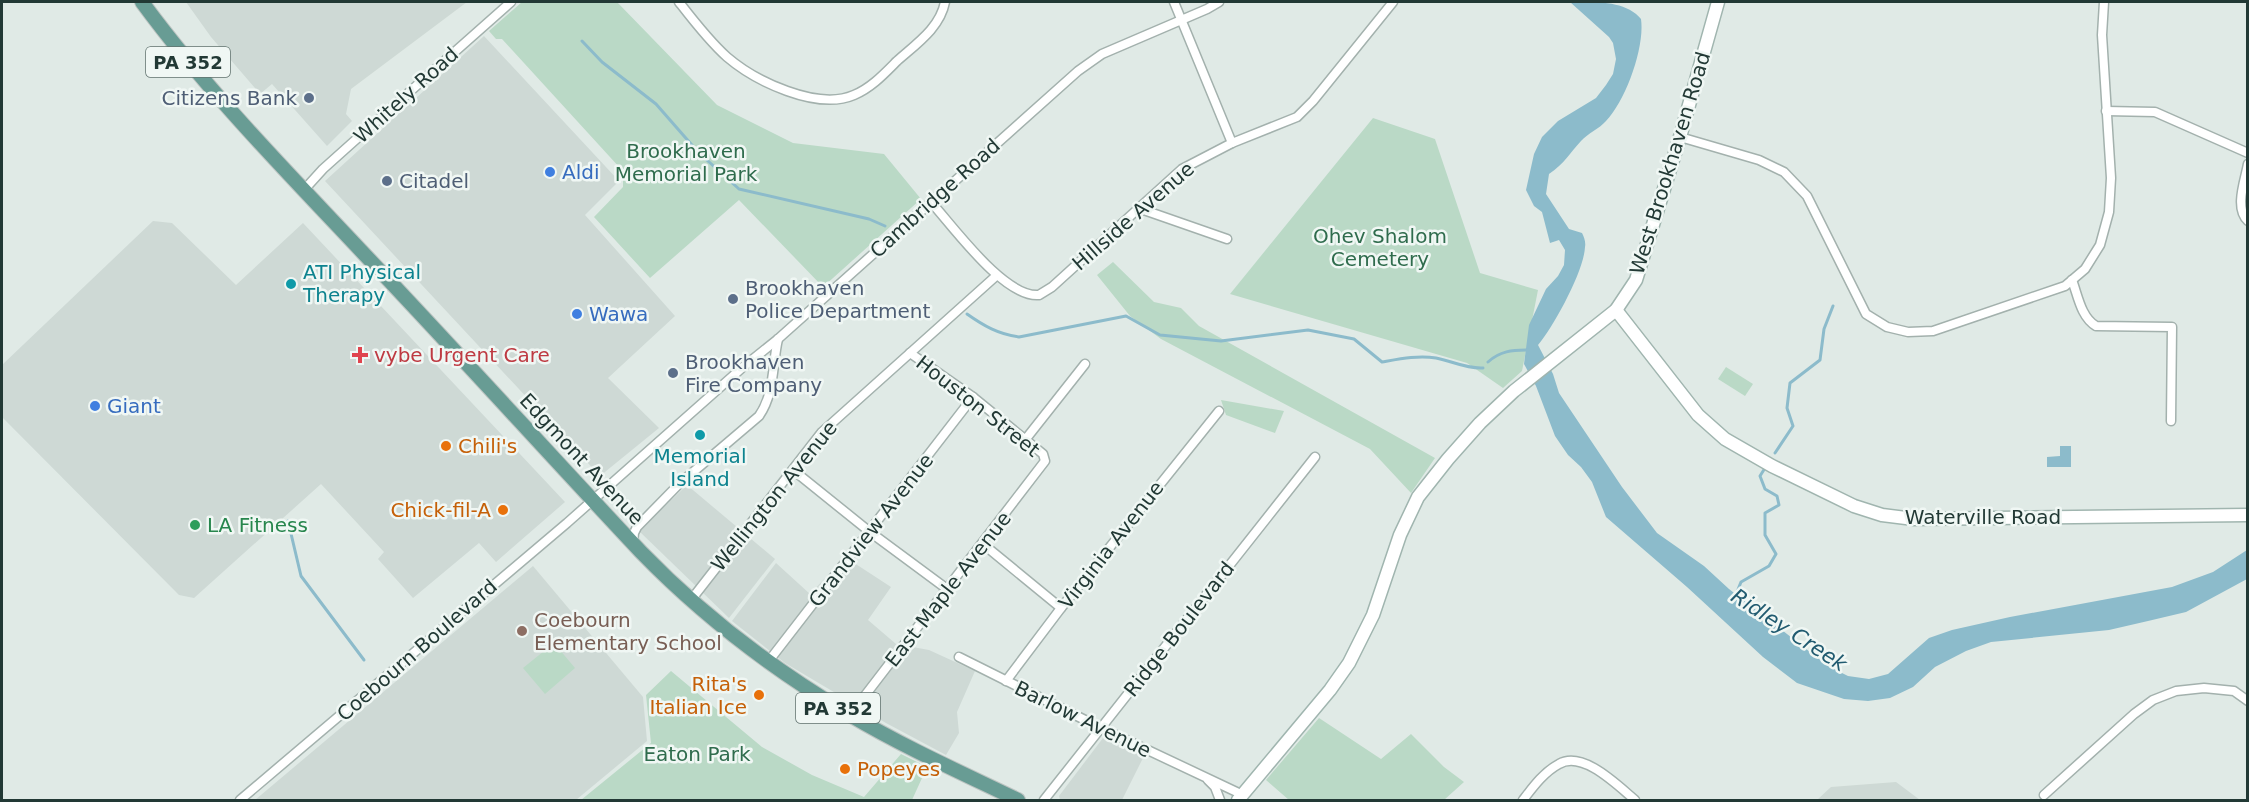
<svg xmlns="http://www.w3.org/2000/svg" width="2249" height="802" viewBox="0 0 2249 802" font-family="'DejaVu Sans',sans-serif">
<rect width="100%" height="100%" fill="#e0eae6"/>
<g fill="#ced9d5">
<polygon points="186,2 467,2 351,89 346,114 352,121 327,146 272,84 260,94 211,37"/>
<polygon points="484,36 619,181 585,215 675,316 608,378 659,428 600,476 325,181"/>
<polygon points="153,221 172,223 236,285 303,223 565,502 496,562 479,543 413,598 378,559 384,552 321,484 194,598 179,595 2,417 2,365"/>
<polygon points="687,485 775,559 729,618 639,531"/>
<polygon points="845,557 891,587 868,620 896,644 929,650 975,671 957,712 959,733 946,755 886,723 785,663 732,621 776,563 810,594"/>
<polygon points="533,566 643,697 647,741 576,800 255,800"/>
<polygon points="1103,738 1144,756 1122,800 1060,800 1059,796"/>
<polygon points="1896,782 1920,800 1817,800 1831,787"/>
</g>
<g fill="#bad9c6">
<polygon points="522,2 617,2 717,105 793,143 884,154 921,199 823,287 739,200 650,278 594,217 623,187 623,175 620,168 502,39 496,39 489,31"/>
<polygon points="1373,118 1435,139 1480,273 1538,290 1522,371 1503,388 1467,363 1230,294"/>
<polygon points="1113,262 1154,302 1181,308 1199,326 1435,458 1411,493 1370,449 1161,339 1130,316 1097,275"/>
<polygon points="1726,367 1753,384 1745,396 1718,379"/>
<polygon points="1221,400 1284,411 1275,433 1226,415"/>
<polygon points="554,643 575,668 545,694 523,668"/>
<polygon points="671,671 762,747 812,775 864,797 901,754 927,767 912,800 581,800 651,743 646,695"/>
<polygon points="1319,718 1381,759 1411,734 1444,767 1464,782 1444,800 1289,800 1266,780"/>
</g>
<g fill="#8cbbcb">
<path d="M1570 2C1594 2 1626 0 1641 19 1645 47 1626 100 1606 121 1599 129 1588 133 1581 141 1569 154 1565 163 1549 174L1546 194 1569 229 1582 233C1584 237 1586 242 1585 247 1584 271 1554 326 1538 345L1553 374 1559 393 1622 487 1657 533 1704 566 1729 589 1828 666 1848 676 1869 679 1888 674 1929 638 1952 630 2010 617 2172 587 2213 572 2247 550V579L2186 612 2148 621 2109 630 1991 642 1966 651 1935 667 1913 687 1890 698 1868 701 1844 699 1797 683 1763 657 1687 587 1606 517 1592 482 1581 467 1568 455 1555 436 1536 386 1524 364 1529 325 1546 289 1558 276 1564 265 1565 250 1559 240 1550 243 1542 212 1534 206 1526 190 1534 154 1542 137 1558 121 1596 98 1606 85 1613 74 1616 59 1613 43 1609 37Z"/>
<polygon points="2060,446 2071,446 2071,467 2047,467 2047,457 2060,456"/>
</g>
<g fill="none" stroke-linecap="round" stroke-linejoin="round">
<g stroke="#8cbbcb" stroke-width="3">
<polyline points="582,41 602,62 656,104 698,152 739,189 869,219 885,226"/>
<path d="M967 314C984 326 998 334 1019 337L1126 316 1160 335 1221 341 1308 330 1354 339 1382 362C1399 359 1418 355 1436 358 1452 361 1466 369 1483 368"/>
<path d="M1488 362C1500 351 1512 350 1528 350"/>
<polyline points="1775,453 1793,426 1787,408 1790,383 1820,360 1824,329 1833,306"/>
<polyline points="288,521 301,576 364,660"/>
<polyline points="1735,597 1741,582 1769,566 1776,554 1765,535 1765,513 1779,505 1777,496 1765,489 1760,476 1765,468"/>
</g>
<g stroke="#a3b1ad" stroke-width="11">
<g id="street">
<path d="M679 2C693 20 709 41 727 57 755 81 817 111 854 95 871 88 884 74 897 61 916 44 940 28 945 2"/>
<polyline points="1174,2 1232,143"/>
<polyline points="2106,111 2155,112 2248,153"/>
<polyline points="1680,137 1759,160 1784,172 1807,196 1866,314 1887,327 1908,332 1933,331 2065,286 2085,269 2100,245 2109,212 2111,178 2102,35 2104,2"/>
<path d="M2248 164C2245 181 2234 208 2248 221"/>
<polyline points="303,191 323,169 371,126 511,2"/>
<path d="M930 201C953 226 1004 298 1039 295L1052 287 1182 169 1232 143 1297 117 1313 101 1393 2"/>
<polyline points="1138,208 1227,239"/>
<path d="M2072 280C2078 296 2081 317 2096 326L2172 327 2171 421"/>
<polyline points="1025,440 1085,364"/>
<polyline points="793,470 870,532 947,589"/>
<path d="M633 543 634 533 637 527 679 484 759 416C775 393 772 365 778 339"/>
<polyline points="983,544 1061,608"/>
<polyline points="691,600 822,432 996,276"/>
<polyline points="959,657 1101,728 1243,795"/>
<polyline points="768,662 973,397"/>
<polyline points="1006,681 1061,608 1219,411"/>
<polyline points="850,715 1045,461 1043,454 973,397 910,353"/>
<polyline points="1208,780 1215,787 1220,800"/>
<polyline points="2044,795 2134,714 2153,700 2176,691 2204,688 2234,691 2248,701"/>
<polyline points="240,800 567,523 743,367 778,339 1078,71 1102,54 1207,9 1219,2"/>
<polyline points="1044,800 1315,457"/>
<path d="M1523 800C1533 787 1544 772 1559 764 1583 750 1618 786 1635 800"/>
</g>
</g>
<g stroke="#a0b5af" stroke-width="15">
<g id="secondary">
<polyline points="1616,310 1698,415 1725,439 1772,466 1854,506 1882,515 1914,519 2248,515"/>
<polyline points="1238,800 1330,690 1349,663 1373,615 1400,535 1418,497 1448,459 1480,423 1514,391 1616,310 1636,280 1680,137 1718,2"/>
</g>
</g>
<g stroke="#bdc4c2" stroke-width="16">
<path id="primary" d="M142 2C209 93 289 174 366 256 459 354 549 454 641 552 703 616 774 670 850 715 904 747 962 773 1018 800"/>
</g>
<use href="#street" stroke="#fff" stroke-width="8"/>
<use href="#secondary" stroke="#fff" stroke-width="12"/>
<use href="#primary" stroke="#689c94" stroke-width="14"/>
</g>
<g fill="#5c6f8a" stroke="#f0f7f4" stroke-width="2">
<circle cx="309" cy="98" r="6"/>
<circle cx="387" cy="181" r="6"/>
<circle cx="733" cy="299" r="6"/>
<circle cx="673" cy="373" r="6"/>
</g>
<g fill="#3f7fe0" stroke="#f0f7f4" stroke-width="2">
<circle cx="550" cy="172" r="6"/>
<circle cx="577" cy="314" r="6"/>
<circle cx="95" cy="406" r="6"/>
</g>
<g fill="#0f9aa8" stroke="#f0f7f4" stroke-width="2">
<circle cx="291" cy="284" r="6"/>
<circle cx="700" cy="435" r="6"/>
</g>
<path fill="#e0444e" stroke="#f0f7f4" stroke-width="2" d="M357 346h6v6h6v6h-6v6h-6v-6h-6v-6h6z"/>
<g fill="#e8710a" stroke="#f0f7f4" stroke-width="2">
<circle cx="446" cy="446" r="6"/>
<circle cx="503" cy="510" r="6"/>
<circle cx="759" cy="695" r="6"/>
<circle cx="845" cy="769" r="6"/>
</g>
<circle fill="#2e9e5b" stroke="#f0f7f4" stroke-width="2" cx="195" cy="525" r="6"/>
<circle fill="#8d6e63" stroke="#f0f7f4" stroke-width="2" cx="522" cy="631" r="6"/>
<g text-anchor="middle" dominant-baseline="central" stroke-width="5" stroke-linejoin="round" paint-order="stroke">
<g fill="#f0f7f4" stroke="#60726e" stroke-width="1.5">
<rect x="146" y="47" width="84" height="30" rx="4.5"/>
<rect x="796" y="693" width="84" height="30" rx="4.5"/>
</g>
<g font-size="18" font-weight="bold" fill="#223935">
<text x="188" y="62">PA 352</text>
<text x="838" y="708">PA 352</text>
</g>
<g font-size="20" fill="#223935" stroke="#f0f7f4">
<text transform="translate(406 95) rotate(-42)">Whitely Road</text>
<text transform="translate(1670 163) rotate(-73)">West Brookhaven Road</text>
<text transform="translate(935 198) rotate(-42)">Cambridge Road</text>
<text transform="translate(1133 216) rotate(-41)">Hillside Avenue</text>
<text transform="translate(978 406) rotate(38)">Houston Street</text>
<text transform="translate(582 459) rotate(47)">Edgmont Avenue</text>
<text transform="translate(774 496) rotate(-51)">Wellington Avenue</text>
<text x="1983" y="517">Waterville Road</text>
<text transform="translate(871 530) rotate(-52)">Grandview Avenue</text>
<text transform="translate(1111 545) rotate(-52)">Virginia Avenue</text>
<text transform="translate(948 589) rotate(-52)">East Maple Avenue</text>
<text transform="translate(1179 629) rotate(-52)">Ridge Boulevard</text>
<text transform="translate(417 650) rotate(-41)">Coebourn Boulevard</text>
<text transform="translate(1083 719) rotate(26)">Barlow Avenue</text>
</g>
<g font-size="20" fill="#4e5e75" stroke="#f0f7f4" text-anchor="start">
<text x="297" y="98" text-anchor="end">Citizens Bank</text>
<text x="399" y="181">Citadel</text>
<text x="745" y="288">Brookhaven<tspan x="745" dy="23">Police Department</tspan></text>
<text x="685" y="362">Brookhaven<tspan x="685" dy="23">Fire Company</tspan></text>
</g>
<g font-size="20" fill="#2f6c4d" stroke="#f0f7f4">
<text x="686" y="151">Brookhaven<tspan x="686" dy="23">Memorial Park</tspan></text>
<text x="1380" y="236">Ohev Shalom<tspan x="1380" dy="23">Cemetery</tspan></text>
<text x="697" y="754">Eaton Park</text>
</g>
<g font-size="20" fill="#366cbe" stroke="#f0f7f4" text-anchor="start">
<text x="562" y="172">Aldi</text>
<text x="589" y="314">Wawa</text>
<text x="107" y="406">Giant</text>
</g>
<g font-size="20" fill="#0d838f" stroke="#f0f7f4" text-anchor="start">
<text x="303" y="272">ATI Physical<tspan x="303" dy="23">Therapy</tspan></text>
<text x="700" y="456" text-anchor="middle">Memorial<tspan x="700" dy="23">Island</tspan></text>
</g>
<g font-size="20" fill="#be3a42" stroke="#f0f7f4" text-anchor="start">
<text x="374" y="355">vybe Urgent Care</text>
</g>
<g font-size="20" fill="#c56008" stroke="#f0f7f4" text-anchor="start">
<text x="458" y="446">Chili's</text>
<text x="491" y="510" text-anchor="end">Chick-fil-A</text>
<text x="747" y="684" text-anchor="end">Rita's<tspan x="747" dy="23">Italian Ice</tspan></text>
<text x="857" y="769">Popeyes</text>
</g>
<g font-size="20" fill="#27864d" stroke="#f0f7f4" text-anchor="start">
<text x="207" y="525">LA Fitness</text>
</g>
<g font-size="20" fill="#785e54" stroke="#f0f7f4" text-anchor="start">
<text x="534" y="620">Coebourn<tspan x="534" dy="23">Elementary School</tspan></text>
</g>
<g font-size="21" font-style="italic" fill="#215b70" stroke="#f0f7f4">
<text transform="translate(1789 630) rotate(33)">Ridley Creek</text>
</g>
</g>
<rect width="2249" height="802" fill="none" stroke="#223935" stroke-width="6"/>
</svg>
